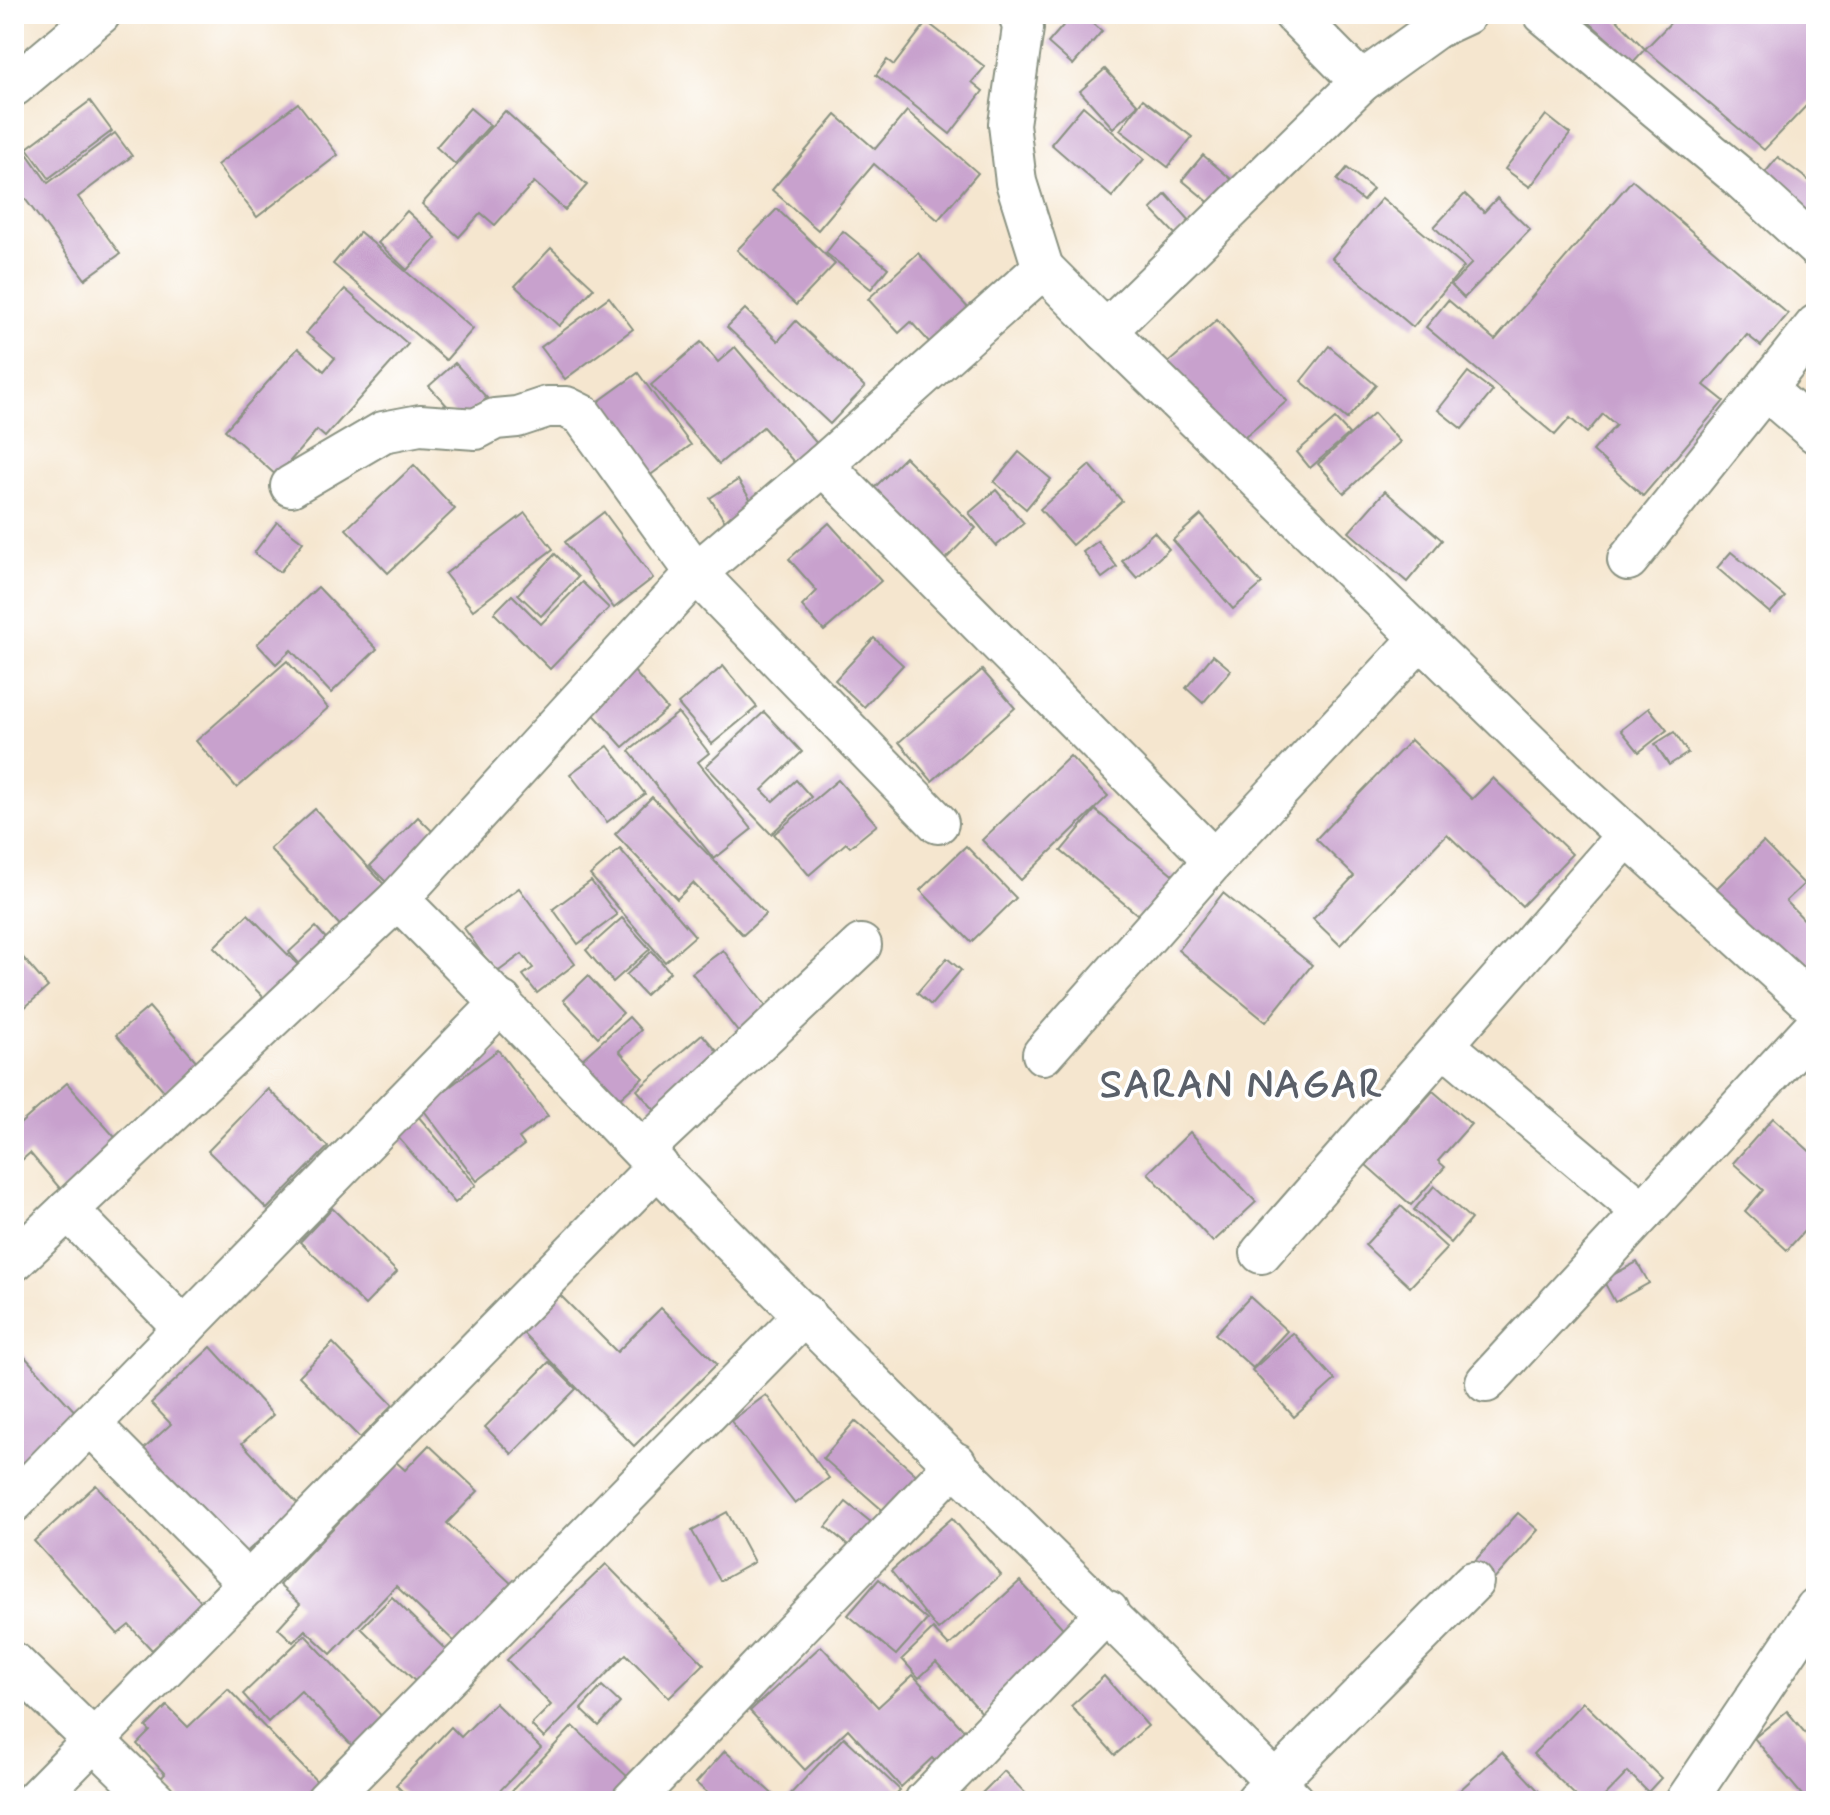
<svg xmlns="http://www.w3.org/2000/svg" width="1830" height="1815" viewBox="0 0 1830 1815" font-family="Mynerve,sans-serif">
<rect width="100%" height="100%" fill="#fff"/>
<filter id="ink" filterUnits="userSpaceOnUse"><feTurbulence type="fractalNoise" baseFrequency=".0125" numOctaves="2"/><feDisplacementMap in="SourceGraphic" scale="16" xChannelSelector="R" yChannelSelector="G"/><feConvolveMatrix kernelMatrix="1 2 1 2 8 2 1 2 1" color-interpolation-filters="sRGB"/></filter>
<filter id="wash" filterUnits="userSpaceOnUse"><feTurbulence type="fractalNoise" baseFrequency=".006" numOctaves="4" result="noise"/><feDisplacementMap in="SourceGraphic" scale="32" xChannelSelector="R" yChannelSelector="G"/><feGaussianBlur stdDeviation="1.8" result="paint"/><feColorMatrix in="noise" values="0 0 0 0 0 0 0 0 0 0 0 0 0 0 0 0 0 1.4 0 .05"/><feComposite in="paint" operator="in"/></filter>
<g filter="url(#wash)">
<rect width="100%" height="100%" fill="#f5e6cf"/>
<g id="blocks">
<g fill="#c8a1cd">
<polygon points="1073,14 1088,14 1086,17 1102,31 1073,65 1048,43"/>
<polygon points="1580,14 1611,14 1645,49 1679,14 1816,14 1816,101 1809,103 1764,150 1645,49 1633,62"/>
<polygon points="927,22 985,67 972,82 983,91 950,134 876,75 887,60 894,65"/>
<polygon points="1105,69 1138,105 1113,128 1080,91"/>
<polygon points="1143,99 1192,137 1168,167 1120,130"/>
<polygon points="90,101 112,131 49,178 27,148"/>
<polygon points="298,103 338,155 257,217 217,165"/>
<polygon points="1083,106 1144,159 1112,197 1051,144"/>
<polygon points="470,108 490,125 455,164 436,147"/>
<polygon points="505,111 587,185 565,210 534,182 495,225 481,213 459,237 422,204"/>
<polygon points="907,111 978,173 938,220 874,164 818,230 772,190 836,115 875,149"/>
<polygon points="1546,115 1570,134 1530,187 1505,169"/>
<polygon points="115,133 132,156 78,197 120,254 85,279 14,184 14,166 28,155 48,183"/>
<polygon points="1203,155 1244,190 1223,214 1182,180"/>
<polygon points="1778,157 1816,186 1816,226 1758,181"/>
<polygon points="1347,168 1373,189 1363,201 1337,180"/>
<polygon points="1632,180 1788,314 1761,346 1747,335 1704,385 1724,401 1643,496 1593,451 1616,425 1603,414 1587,433 1570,418 1555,435 1426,327 1448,300 1495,340"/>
<polygon points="1166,194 1191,222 1176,235 1151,209"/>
<polygon points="1465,194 1484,212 1497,198 1530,230 1464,298 1451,285 1472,263 1434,227"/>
<polygon points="1382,198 1464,267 1413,327 1332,258"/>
<polygon points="777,209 835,264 796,305 737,250"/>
<polygon points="407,211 436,238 407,270 378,243"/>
<polygon points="843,231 888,268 871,289 826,253"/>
<polygon points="360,232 473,329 446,360 333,264"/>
<polygon points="551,248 594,288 559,326 515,286"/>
<polygon points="918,253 970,310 932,345 911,322 899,333 868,299"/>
<polygon points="345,289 408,344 325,437 317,430 277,476 225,430 298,348 324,371 335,358 306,333"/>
<polygon points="609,297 633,329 565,379 541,347"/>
<polygon points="745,309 778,341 796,321 865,387 830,424 727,327"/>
<polygon points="1217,320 1287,401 1223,456 1154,375"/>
<polygon points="701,342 718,362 735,347 824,452 802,471 763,427 719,464 651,385"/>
<polygon points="1329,346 1376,385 1347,419 1301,381"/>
<polygon points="455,363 487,398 461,421 429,386"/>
<polygon points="1468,372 1493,391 1462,429 1438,410"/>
<polygon points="638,373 691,445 641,482 588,409"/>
<polygon points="1374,413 1400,442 1344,493 1318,464"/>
<polygon points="1335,419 1349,434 1310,468 1297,452"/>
<polygon points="1019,452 1051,479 1026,509 994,482"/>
<polygon points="905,457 976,528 940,565 869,493"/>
<polygon points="414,465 455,509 388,573 346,529"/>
<polygon points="1090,465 1122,501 1072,545 1040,509"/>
<polygon points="738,480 759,513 731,531 710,498"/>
<polygon points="996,490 1024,523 996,546 969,513"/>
<polygon points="1385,491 1442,540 1407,582 1349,532"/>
<polygon points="604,512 653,578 614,608 565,542"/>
<polygon points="525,513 553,549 473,610 445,574"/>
<polygon points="1201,515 1262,584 1233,609 1173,540"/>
<polygon points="277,522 303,542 280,572 254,553"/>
<polygon points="829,523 881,581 824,631 802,606 817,591 789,559"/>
<polygon points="1154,532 1169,549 1137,578 1122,561"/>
<polygon points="1098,541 1117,567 1102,578 1083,552"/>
<polygon points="1731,552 1785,597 1770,613 1717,568"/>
<polygon points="555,554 578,577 541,616 518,594"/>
<polygon points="582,582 609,608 550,669 494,613 512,595 541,624"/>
<polygon points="318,587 377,649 331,693 291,650 276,664 257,644"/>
<polygon points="874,638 903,665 864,707 835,680"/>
<polygon points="1213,655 1231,670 1203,703 1186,688"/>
<polygon points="287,661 328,708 237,788 196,741"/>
<polygon points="723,666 757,707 712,744 678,704"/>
<polygon points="633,670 667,709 623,747 590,710"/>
<polygon points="982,670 1015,708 932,781 899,742"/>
<polygon points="1649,708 1667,730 1639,752 1621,730"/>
<polygon points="764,712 802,752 762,790 773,801 796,780 811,797 771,834 706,766"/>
<polygon points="678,713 709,753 698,762 752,829 714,859 629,751"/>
<polygon points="1674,732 1688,753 1669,765 1655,744"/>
<polygon points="1411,740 1472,799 1493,778 1572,854 1522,906 1447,834 1340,945 1313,919 1354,876 1316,839"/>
<polygon points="608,746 645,794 607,822 570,774"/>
<polygon points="1070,756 1108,796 1021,880 982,840"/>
<polygon points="838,780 877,825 850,847 846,843 809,875 774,834"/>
<polygon points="652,797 766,914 743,935 693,883 677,899 615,834"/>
<polygon points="315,809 389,890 346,932 270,849"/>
<polygon points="1095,810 1183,883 1149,924 1061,851"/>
<polygon points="418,817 438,837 390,886 370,866"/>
<polygon points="1763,842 1804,884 1786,901 1816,932 1816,956 1780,992 1697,908"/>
<polygon points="966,846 1016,898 971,942 920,890"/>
<polygon points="620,849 695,936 665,962 590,875"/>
<polygon points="591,881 617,915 578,944 553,909"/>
<polygon points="519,888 575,964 537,993 523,975 533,968 522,954 496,973 464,928"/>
<polygon points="1223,893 1312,965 1266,1022 1178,950"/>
<polygon points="248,914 307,974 273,1007 214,947"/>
<polygon points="622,918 650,949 613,982 586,950"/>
<polygon points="316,927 337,951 310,976 289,952"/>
<polygon points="14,947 48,987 14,1017"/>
<polygon points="723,950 771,1013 742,1037 692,973"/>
<polygon points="652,951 670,972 645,995 626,975"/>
<polygon points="947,958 961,970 931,1005 917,993"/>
<polygon points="588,976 623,1013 598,1037 563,1000"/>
<polygon points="149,1007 198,1063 165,1092 116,1035"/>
<polygon points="629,1017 641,1030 619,1051 643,1078 607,1110 571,1069"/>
<polygon points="702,1034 723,1058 658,1114 637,1090"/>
<polygon points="498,1050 548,1116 519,1138 524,1145 477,1181 422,1108"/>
<polygon points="67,1083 120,1143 63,1192 30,1153 14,1167 14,1129"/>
<polygon points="268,1089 328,1147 267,1209 208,1151"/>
<polygon points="1433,1091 1471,1124 1438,1161 1445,1167 1411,1205 1366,1165"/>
<polygon points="418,1116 476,1185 455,1203 396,1135"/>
<polygon points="1773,1118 1816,1157 1816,1218 1787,1250 1745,1211 1763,1190 1733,1163"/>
<polygon points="1190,1132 1256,1202 1213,1242 1148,1173"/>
<polygon points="1434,1186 1471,1219 1451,1243 1414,1210"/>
<polygon points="1401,1206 1447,1248 1410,1287 1365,1245"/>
<polygon points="332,1208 397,1272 365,1305 300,1242"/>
<polygon points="1637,1262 1649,1283 1615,1302 1603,1280"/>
<polygon points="557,1292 617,1352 661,1308 717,1364 634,1446 519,1329"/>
<polygon points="1250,1297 1287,1331 1253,1368 1215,1334"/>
<polygon points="1293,1333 1335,1380 1294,1417 1252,1370"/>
<polygon points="333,1343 393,1405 360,1438 299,1376"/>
<polygon points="14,1345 79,1416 14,1475"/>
<polygon points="211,1347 273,1415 242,1443 299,1505 233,1564 133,1459 171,1424 151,1403"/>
<polygon points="549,1362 576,1389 512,1454 485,1427"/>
<polygon points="766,1395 829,1478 795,1504 731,1421"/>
<polygon points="855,1421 920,1478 888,1515 823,1458"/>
<polygon points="429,1445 478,1491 447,1523 515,1587 459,1646 396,1586 331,1654 305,1630 293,1642 278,1628 300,1604 279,1585 396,1462 405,1470"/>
<polygon points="96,1485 203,1604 152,1650 129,1625 118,1634 34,1541"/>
<polygon points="846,1502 872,1523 852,1548 826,1527"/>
<polygon points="727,1512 754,1562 720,1581 692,1531"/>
<polygon points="1518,1513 1538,1530 1492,1582 1472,1564"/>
<polygon points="952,1518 1001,1575 938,1630 891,1571"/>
<polygon points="606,1564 704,1664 669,1698 626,1654 544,1738 531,1725 551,1705 507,1660"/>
<polygon points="879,1579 927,1620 896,1655 848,1615"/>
<polygon points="1020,1581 1070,1636 984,1715 936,1662 919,1678 902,1659 933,1629 949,1646"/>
<polygon points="392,1597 453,1657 423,1689 361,1628"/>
<polygon points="305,1635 389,1724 358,1752 301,1691 268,1722 243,1694"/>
<polygon points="821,1646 878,1707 913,1675 971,1738 940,1767 932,1758 901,1787 848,1729 805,1770 750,1711"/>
<polygon points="1104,1676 1148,1726 1115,1755 1071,1706"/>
<polygon points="602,1686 620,1703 599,1726 581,1709"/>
<polygon points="228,1689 327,1792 317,1801 183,1801 161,1778 165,1774 137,1744 150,1731 146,1727 167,1706 188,1727"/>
<polygon points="1583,1702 1661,1778 1648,1792 1628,1772 1600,1801 1581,1801 1533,1754"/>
<polygon points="495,1703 541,1748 490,1801 412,1801 396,1785 451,1727 461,1737"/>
<polygon points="1787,1711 1816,1746 1816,1801 1807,1801 1754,1738"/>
<polygon points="573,1726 630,1779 610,1801 502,1801"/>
<polygon points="844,1737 900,1790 889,1801 838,1801 830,1794 823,1801 784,1801"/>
<polygon points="725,1751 780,1801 717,1801 696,1783"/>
<polygon points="1502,1752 1548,1801 1448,1801"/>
<polygon points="1004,1771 1033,1801 974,1801"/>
</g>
</g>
</g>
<g filter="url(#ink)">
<use href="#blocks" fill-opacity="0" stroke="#8a9282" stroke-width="2"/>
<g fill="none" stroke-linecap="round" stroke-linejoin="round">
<g stroke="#8a9282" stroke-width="44">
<g id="minor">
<polyline points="1019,14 1023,28 1009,124 1016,182 1043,268"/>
<polyline points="1294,14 1361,82"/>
<polyline points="1544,14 1737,175 1816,247"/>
<polyline points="14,86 100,14"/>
<polyline points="1106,331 1574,787 1816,1007"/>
<polyline points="1766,390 1816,433"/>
<polyline points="823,465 1214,860"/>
<polyline points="291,486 383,432 420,425 476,429 495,419 517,417 547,407 566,407 582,415 696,573 938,823"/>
<polyline points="1628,560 1816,325"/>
<polyline points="1444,1045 1643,1212"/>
<polyline points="1043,1054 1214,860 1421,638"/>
<polyline points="643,1150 861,945"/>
<polyline points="68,1210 184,1328"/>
<polyline points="1261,1253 1627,835"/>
<polyline points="14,1261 398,899"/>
<polyline points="1486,1382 1816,1025"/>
<polyline points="90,1424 249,1584"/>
<polyline points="14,1502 502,1002"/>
<polyline points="14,1663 156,1801"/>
<polyline points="34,1801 658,1166"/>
<polyline points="326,1801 805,1314"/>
<polyline points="632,1801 956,1463"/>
<polyline points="925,1801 1108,1611"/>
<polyline points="1256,1801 1473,1582"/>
<path d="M1294 1801C1106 1610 911 1425 723 1234 613 1123 508 1008 398 899L696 573 823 465 1043 268 1106 331 1361 82 1436 28 1466 14"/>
<polyline points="1686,1801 1816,1608"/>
</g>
</g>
<use href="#minor" stroke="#fff" stroke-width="40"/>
</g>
</g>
<g text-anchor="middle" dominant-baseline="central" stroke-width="7" stroke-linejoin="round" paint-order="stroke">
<g font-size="40" font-weight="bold" letter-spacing="2" fill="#5a606a" stroke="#fff">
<text x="1242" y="1086">SARAN NAGAR</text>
</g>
</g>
<rect width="1830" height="1815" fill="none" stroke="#fff" stroke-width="48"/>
</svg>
